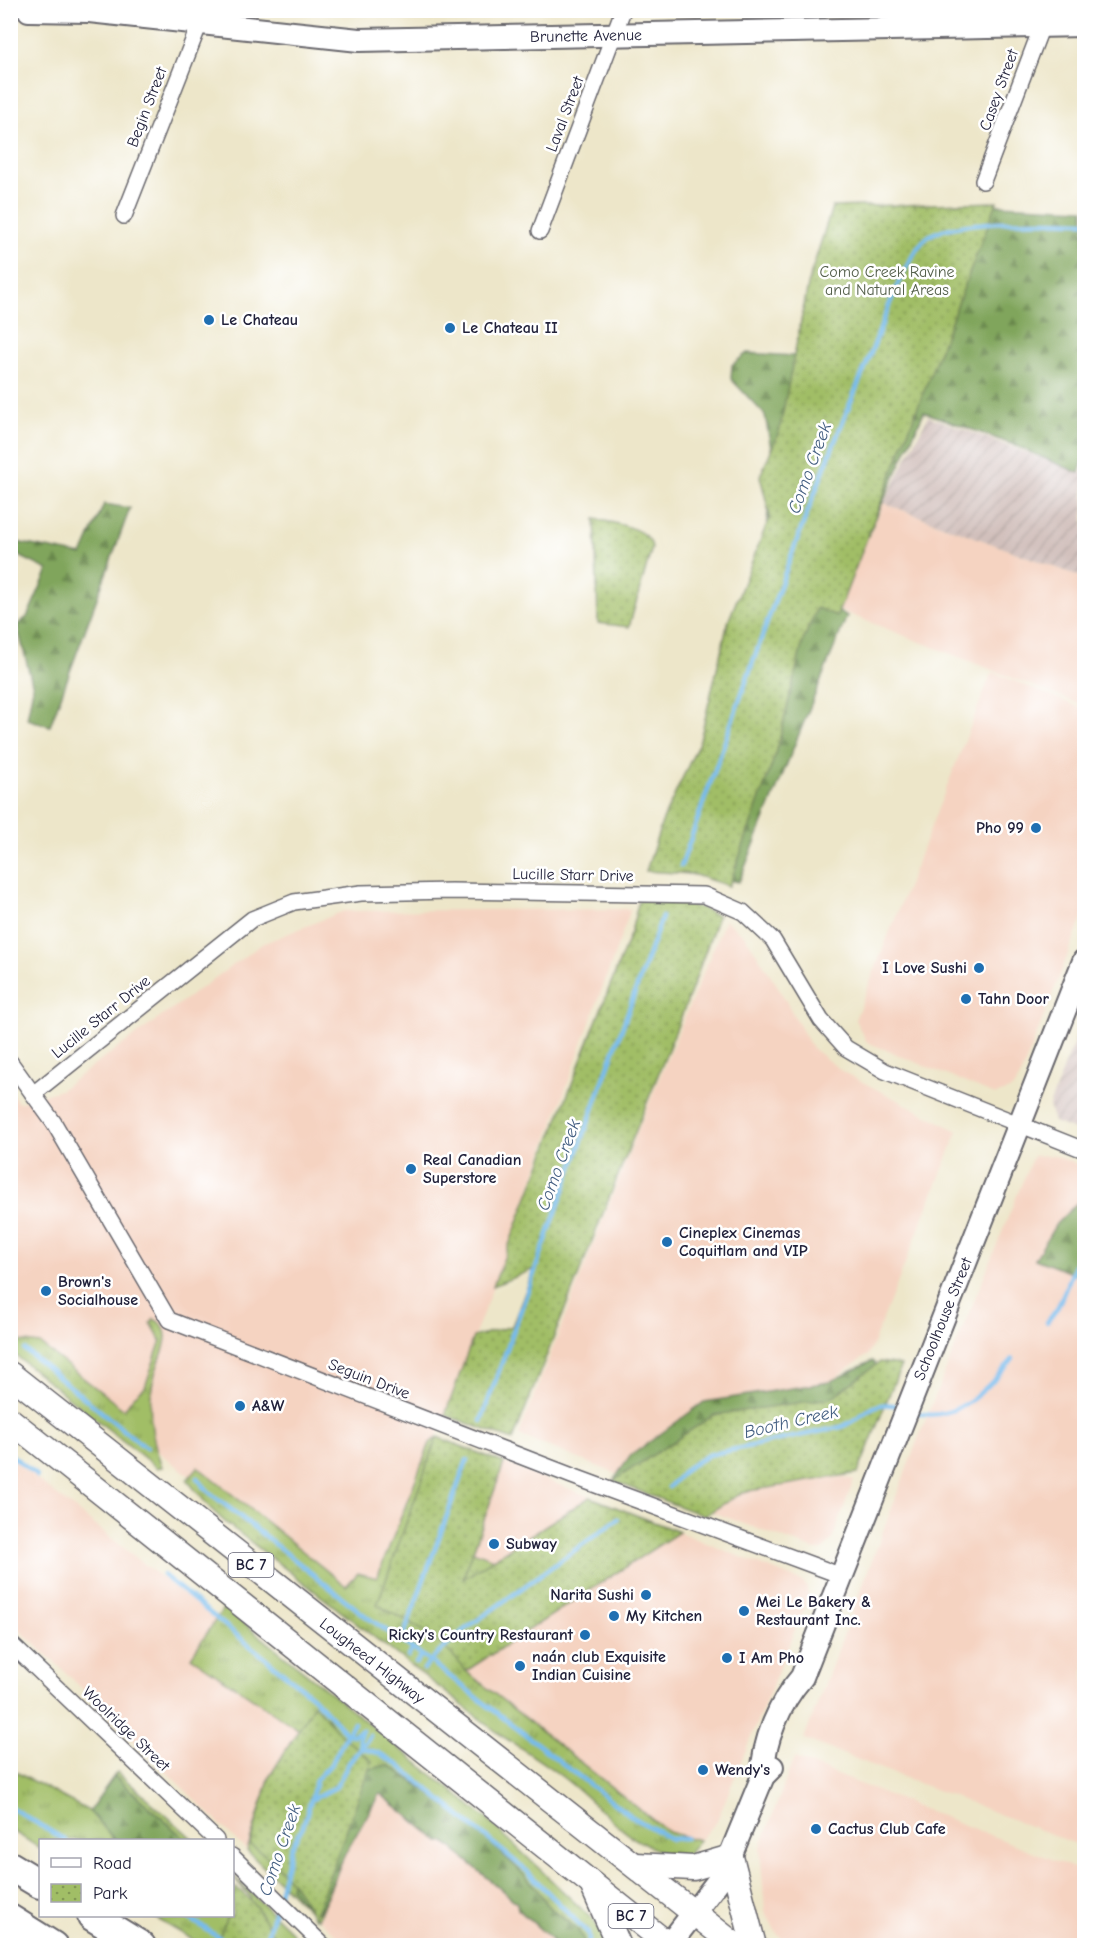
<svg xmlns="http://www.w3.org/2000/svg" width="1095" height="1956" viewBox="0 0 1095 1956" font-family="'Comic Neue',sans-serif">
<defs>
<pattern id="industrial-furrows" width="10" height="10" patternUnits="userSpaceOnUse" patternTransform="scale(1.5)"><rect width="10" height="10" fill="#d1c0bc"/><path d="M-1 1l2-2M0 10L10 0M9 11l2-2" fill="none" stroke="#b3a5a2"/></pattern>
<pattern id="grass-tufts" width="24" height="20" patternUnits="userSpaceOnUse" patternTransform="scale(1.5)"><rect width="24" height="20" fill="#a1be66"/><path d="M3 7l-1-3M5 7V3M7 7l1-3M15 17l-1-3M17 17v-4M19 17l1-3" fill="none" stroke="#839a55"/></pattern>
<pattern id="forest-firs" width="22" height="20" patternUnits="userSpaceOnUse" patternTransform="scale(1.5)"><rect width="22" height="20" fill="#80a55b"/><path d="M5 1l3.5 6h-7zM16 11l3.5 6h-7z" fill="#68864c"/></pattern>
<pattern id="park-dots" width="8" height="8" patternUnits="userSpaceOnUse" patternTransform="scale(1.5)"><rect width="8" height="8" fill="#a1be66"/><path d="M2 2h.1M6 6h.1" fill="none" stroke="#839a55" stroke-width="1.8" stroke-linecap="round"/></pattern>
</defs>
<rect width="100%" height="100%" fill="#fff"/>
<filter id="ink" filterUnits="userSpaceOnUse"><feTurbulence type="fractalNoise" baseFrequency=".0167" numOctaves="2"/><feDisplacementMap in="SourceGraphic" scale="12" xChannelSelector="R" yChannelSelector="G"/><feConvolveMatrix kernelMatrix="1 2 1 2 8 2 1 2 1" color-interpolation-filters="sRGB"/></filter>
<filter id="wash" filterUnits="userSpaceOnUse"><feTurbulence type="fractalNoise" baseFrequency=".008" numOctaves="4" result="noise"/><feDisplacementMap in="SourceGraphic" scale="24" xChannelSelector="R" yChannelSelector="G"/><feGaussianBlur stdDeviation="1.35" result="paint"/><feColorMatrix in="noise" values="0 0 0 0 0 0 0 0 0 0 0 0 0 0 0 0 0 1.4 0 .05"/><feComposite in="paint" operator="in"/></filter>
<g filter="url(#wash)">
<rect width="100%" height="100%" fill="#ede6c9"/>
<g fill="#f5d3c1">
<polygon points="884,503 1084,578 1084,706 836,609"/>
<polygon points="992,672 1084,709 1084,913 1020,1077 1012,1089 995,1095 867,1042 855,1020"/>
<polygon points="631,909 516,1226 370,1612 95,1404 11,1334 10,1089 18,1103 60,1090 262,944 344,911"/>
<polygon points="725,920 745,936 777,985 812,1048 843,1072 958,1131 869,1354 829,1382 704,1402 629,1457 619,1475 519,1435 640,1125"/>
<polygon points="1053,1155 1084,1167 1084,1847 804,1739 921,1431 1033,1156"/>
<polygon points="10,1458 215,1620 192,1656 299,1730 270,1776 247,1851 62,1669 11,1623"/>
<polygon points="504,1463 590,1497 493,1559 473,1551"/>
<polygon points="844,1477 854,1480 832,1540 823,1550 815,1550 712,1512 744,1492"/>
<polygon points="679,1532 803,1582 807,1588 808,1598 716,1823 699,1840 668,1832 466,1671"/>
<polygon points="794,1758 1084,1872 1084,1945 791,1945 777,1934 765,1911 760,1849"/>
<polygon points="379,1793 440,1842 445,1842 517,1904 518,1909 548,1936 554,1945 347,1945 318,1919 344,1856"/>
</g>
<g fill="url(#industrial-furrows)">
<polygon points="928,416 1084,474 1084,578 884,503"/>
<polygon points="1084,1017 1084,1134 1054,1122 1049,1106"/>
</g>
<g fill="url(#grass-tufts)" stroke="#627050" stroke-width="1.5">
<path d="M154 1319C161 1322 166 1329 166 1337 166 1349 158 1362 155 1374 146 1405 151 1437 162 1467L157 1468 10 1351 11 1340 40 1344 124 1410 133 1397 145 1387 161 1340 151 1323Z"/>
<path d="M437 1437 504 1463 473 1551 493 1559 590 1497 679 1532 466 1671 668 1832 699 1840 686 1857C636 1851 617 1824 582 1793 557 1771 530 1754 502 1736L225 1522 210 1508 187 1480 198 1467 346 1586 358 1573 377 1578 430 1443Z"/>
<polygon points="224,1607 486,1818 593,1920 610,1945 554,1945 548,1936 518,1909 517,1903 445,1842 440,1842 379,1793 344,1856 318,1919 247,1851 270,1776 299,1730 191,1657"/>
<polygon points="10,1769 89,1811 115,1840 40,1840 40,1848 11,1830"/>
<polygon points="117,1772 194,1840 186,1840 114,1776"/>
<polygon points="233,1876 292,1932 297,1945 202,1945 152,1916 232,1916 251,1898"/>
</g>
<g fill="url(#forest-firs)" stroke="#51644b" stroke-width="1.5">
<polygon points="957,203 1084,209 1084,458 1079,473 1011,444 924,412 834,610 847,616 739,882 657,869 764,563 772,454 765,415 731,379 732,365 747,353 794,356 833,215"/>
<polygon points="104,504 130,508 50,726 27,719 33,687 17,625 27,617 48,570 11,552 11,541 82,555"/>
<polygon points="1084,1196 1084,1278 1035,1259 1056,1224"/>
<polygon points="872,1361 884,1372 892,1387 613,1481 629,1457 704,1402 829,1382"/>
<path d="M388 1765C433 1792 493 1842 530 1881 538 1889 543 1900 549 1906 563 1921 580 1924 585 1945H554L548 1936 518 1909 517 1903 445 1842H440L380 1793 344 1856 319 1912 303 1903 290 1888 298 1854 366 1770Z"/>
<polygon points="114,1776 186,1840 115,1840 89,1811"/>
</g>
<g fill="url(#park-dots)" stroke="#627050" stroke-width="1.5">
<polygon points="997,202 837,616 817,608 803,641 777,750 729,886 692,874 646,871 662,822 700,740 728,622 770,516 760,476 779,432 809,280 832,207"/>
<path d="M595 519C612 523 650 527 652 548L629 627 598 623Z"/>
<path d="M639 900C668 900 692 901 718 916L689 997 513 1440 445 1415 473 1337 512 1326 534 1269 493 1286 631 932Z"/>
<polygon points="880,1362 901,1365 858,1473 743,1492 704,1516 613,1481 714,1415 831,1398"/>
<path d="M437 1437 504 1463 463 1579 590 1497 679 1532 466 1671C442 1639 412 1623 377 1605Z"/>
<path d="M314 1704 342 1736 372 1761 314 1918C298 1887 279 1863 250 1844L270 1776Z"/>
<polygon points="236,1887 256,1906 279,1945 232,1945 219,1938 227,1916 232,1916 233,1898"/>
</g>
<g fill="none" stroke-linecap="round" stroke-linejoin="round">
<g stroke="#76bbed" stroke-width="4.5">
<path d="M681 866C741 698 797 528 867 363 881 329 900 267 924 240 945 217 1053 221 1084 222"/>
<polyline points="1047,1322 1057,1309 1084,1245"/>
<polyline points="25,1350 146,1448"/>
<path d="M914 1412C955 1425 988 1388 1013 1359"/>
<polyline points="481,1421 662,917"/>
<polyline points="10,1454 37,1476"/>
<polyline points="197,1478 209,1492 367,1617 430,1661 629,1815 671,1839 686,1838"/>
<path d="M669 1487 687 1468 708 1455 841 1427C867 1416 871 1398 900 1407"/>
<polyline points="163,1575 313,1697 347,1734 332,1763 316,1780 311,1800"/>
<polyline points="402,1640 467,1460"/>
<polyline points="408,1656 413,1649"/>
<polyline points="416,1663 422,1655"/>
<polyline points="424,1669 430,1661 464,1630 618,1519"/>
<polyline points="347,1734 354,1735 362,1730"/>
<polyline points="347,1734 354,1723"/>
<polyline points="361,1748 379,1753 397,1764 527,1871 588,1933 590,1946"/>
<polyline points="361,1748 359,1738 362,1730"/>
<polyline points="10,1807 65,1840"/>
<polyline points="278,1897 291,1847 303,1826 311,1800 336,1787 349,1763 370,1736"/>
<polyline points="186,1916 232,1946"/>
<polyline points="264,1946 276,1905"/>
</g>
</g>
</g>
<g filter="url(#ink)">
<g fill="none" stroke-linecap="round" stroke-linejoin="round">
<g stroke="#69676d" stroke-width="18">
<g id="minor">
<polyline points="983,181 1048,10"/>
<polyline points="124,216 205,10"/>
<polyline points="540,231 623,10"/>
<polyline points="10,1062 54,1123 169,1320 572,1476 842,1576"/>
<polyline points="33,1094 252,919 294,902 361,893 451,891 704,895 743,912 773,940 821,1020 846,1048 885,1071 1084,1150"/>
<polyline points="10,1643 216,1840"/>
<polyline points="232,1856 324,1946"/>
</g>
</g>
<g stroke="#69676d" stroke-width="26">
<g id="secondary">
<polyline points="29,10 89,11 359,40 1084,25"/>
<path d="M763 1776C762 1743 780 1702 802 1677L1084 961"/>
<polyline points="669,1945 722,1876 763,1776 772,1767"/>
</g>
</g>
<g stroke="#69676d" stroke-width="27">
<g id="primary">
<polyline points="10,1374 736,1946"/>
<polyline points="10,1420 670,1946"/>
<polyline points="636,1865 693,1868 731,1857 754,1946"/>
<polyline points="594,1889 619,1946"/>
</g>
</g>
<g stroke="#69676d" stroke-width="32">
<g id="motorway">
<polyline points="10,1866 40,1884"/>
<polyline points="92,1916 141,1946"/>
<polyline points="10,1919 53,1946"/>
</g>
</g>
<use href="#minor" stroke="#fff" stroke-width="15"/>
<use href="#secondary" stroke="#fff" stroke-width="22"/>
<use href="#primary" stroke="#fff" stroke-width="24"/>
<use href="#motorway" stroke="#fff" stroke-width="28"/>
</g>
</g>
<g fill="#1f6fb2" stroke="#fff" stroke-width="2">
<circle cx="209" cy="320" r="6"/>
<circle cx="450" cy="328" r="6"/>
<circle cx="1036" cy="828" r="6"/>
<circle cx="979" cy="968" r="6"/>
<circle cx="966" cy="999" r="6"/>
<circle cx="411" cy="1169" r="6"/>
<circle cx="667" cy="1242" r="6"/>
<circle cx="46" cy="1291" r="6"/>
<circle cx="240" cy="1406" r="6"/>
<circle cx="494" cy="1544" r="6"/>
<circle cx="646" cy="1595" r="6"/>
<circle cx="744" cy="1611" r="6"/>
<circle cx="614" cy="1616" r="6"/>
<circle cx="585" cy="1635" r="6"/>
<circle cx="727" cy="1658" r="6"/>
<circle cx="520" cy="1666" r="6"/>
<circle cx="703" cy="1770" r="6"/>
<circle cx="816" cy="1829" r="6"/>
</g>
<g text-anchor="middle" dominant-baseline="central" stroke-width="5" stroke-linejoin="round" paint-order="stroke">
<g fill="#fff" stroke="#646476" stroke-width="1.5">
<rect x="228.5" y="1553" width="45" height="24" rx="4.5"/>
<rect x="608.5" y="1904" width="45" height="24" rx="4.5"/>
</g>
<g font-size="15" font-weight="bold" fill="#22223b">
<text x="251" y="1565">BC 7</text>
<text x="631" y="1916">BC 7</text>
</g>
<g font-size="16" fill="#22223b" stroke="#fff">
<text transform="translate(586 36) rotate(-1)">Brunette Avenue</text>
<text transform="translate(999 90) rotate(-70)">Casey Street</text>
<text transform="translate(147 107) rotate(-69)">Begin Street</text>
<text transform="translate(565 114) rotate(-69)">Laval Street</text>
<text transform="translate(573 875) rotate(1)">Lucille Starr Drive</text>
<text transform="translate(101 1017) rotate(-39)">Lucille Starr Drive</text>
<text transform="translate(943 1319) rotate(-68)">Schoolhouse Street</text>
<text transform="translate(369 1379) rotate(21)">Seguin Drive</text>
<text transform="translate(372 1661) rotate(38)">Lougheed Highway</text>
<text transform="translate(126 1729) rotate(44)">Woolridge Street</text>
</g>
<g font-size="16" fill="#55604c" stroke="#fff">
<text x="887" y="272">Como Creek Ravine<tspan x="887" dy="18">and Natural Areas</tspan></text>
</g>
<g font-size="16" font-weight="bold" fill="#22223b" stroke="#fff" text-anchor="start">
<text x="221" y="320">Le Chateau</text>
<text x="462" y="328">Le Chateau II</text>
<text x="1024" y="828" text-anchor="end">Pho 99</text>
<text x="967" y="968" text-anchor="end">I Love Sushi</text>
<text x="978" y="999">Tahn Door</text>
<text x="423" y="1160">Real Canadian<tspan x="423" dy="18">Superstore</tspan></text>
<text x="679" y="1233">Cineplex Cinemas<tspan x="679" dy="18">Coquitlam and VIP</tspan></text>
<text x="58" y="1282">Brown's<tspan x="58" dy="18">Socialhouse</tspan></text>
<text x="252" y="1406">A&amp;W</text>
<text x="506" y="1544">Subway</text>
<text x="634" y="1595" text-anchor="end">Narita Sushi</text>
<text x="756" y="1602">Mei Le Bakery &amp;<tspan x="756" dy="18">Restaurant Inc.</tspan></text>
<text x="626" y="1616">My Kitchen</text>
<text x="573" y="1635" text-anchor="end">Ricky's Country Restaurant</text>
<text x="532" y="1657">naán club Exquisite<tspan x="532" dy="18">Indian Cuisine</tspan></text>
<text x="739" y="1658">I Am Pho</text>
<text x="715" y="1770">Wendy's</text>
<text x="828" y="1829">Cactus Club Cafe</text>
</g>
<g font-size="18" font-style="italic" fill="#445f82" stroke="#fff">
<text transform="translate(810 468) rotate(-70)">Como Creek</text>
<text transform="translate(559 1165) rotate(-70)">Como Creek</text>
<text transform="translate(791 1422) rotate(-13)">Booth Creek</text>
<text transform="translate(280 1850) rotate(-71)">Como Creek</text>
</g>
</g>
<rect width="1095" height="1956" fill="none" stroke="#fff" stroke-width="36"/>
<rect x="39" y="1839" width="195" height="78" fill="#ffffff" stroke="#a7a7b1" stroke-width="1.5"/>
<rect x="51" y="1858" width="30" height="9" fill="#ffffff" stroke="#a7a7b1" stroke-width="1.5"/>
<text x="93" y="1869" font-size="18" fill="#22223b">Road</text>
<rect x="51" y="1884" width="30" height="18" fill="url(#park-dots)" stroke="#a7a7b1" stroke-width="1.5"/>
<text x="93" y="1899" font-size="18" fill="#22223b">Park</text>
</svg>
